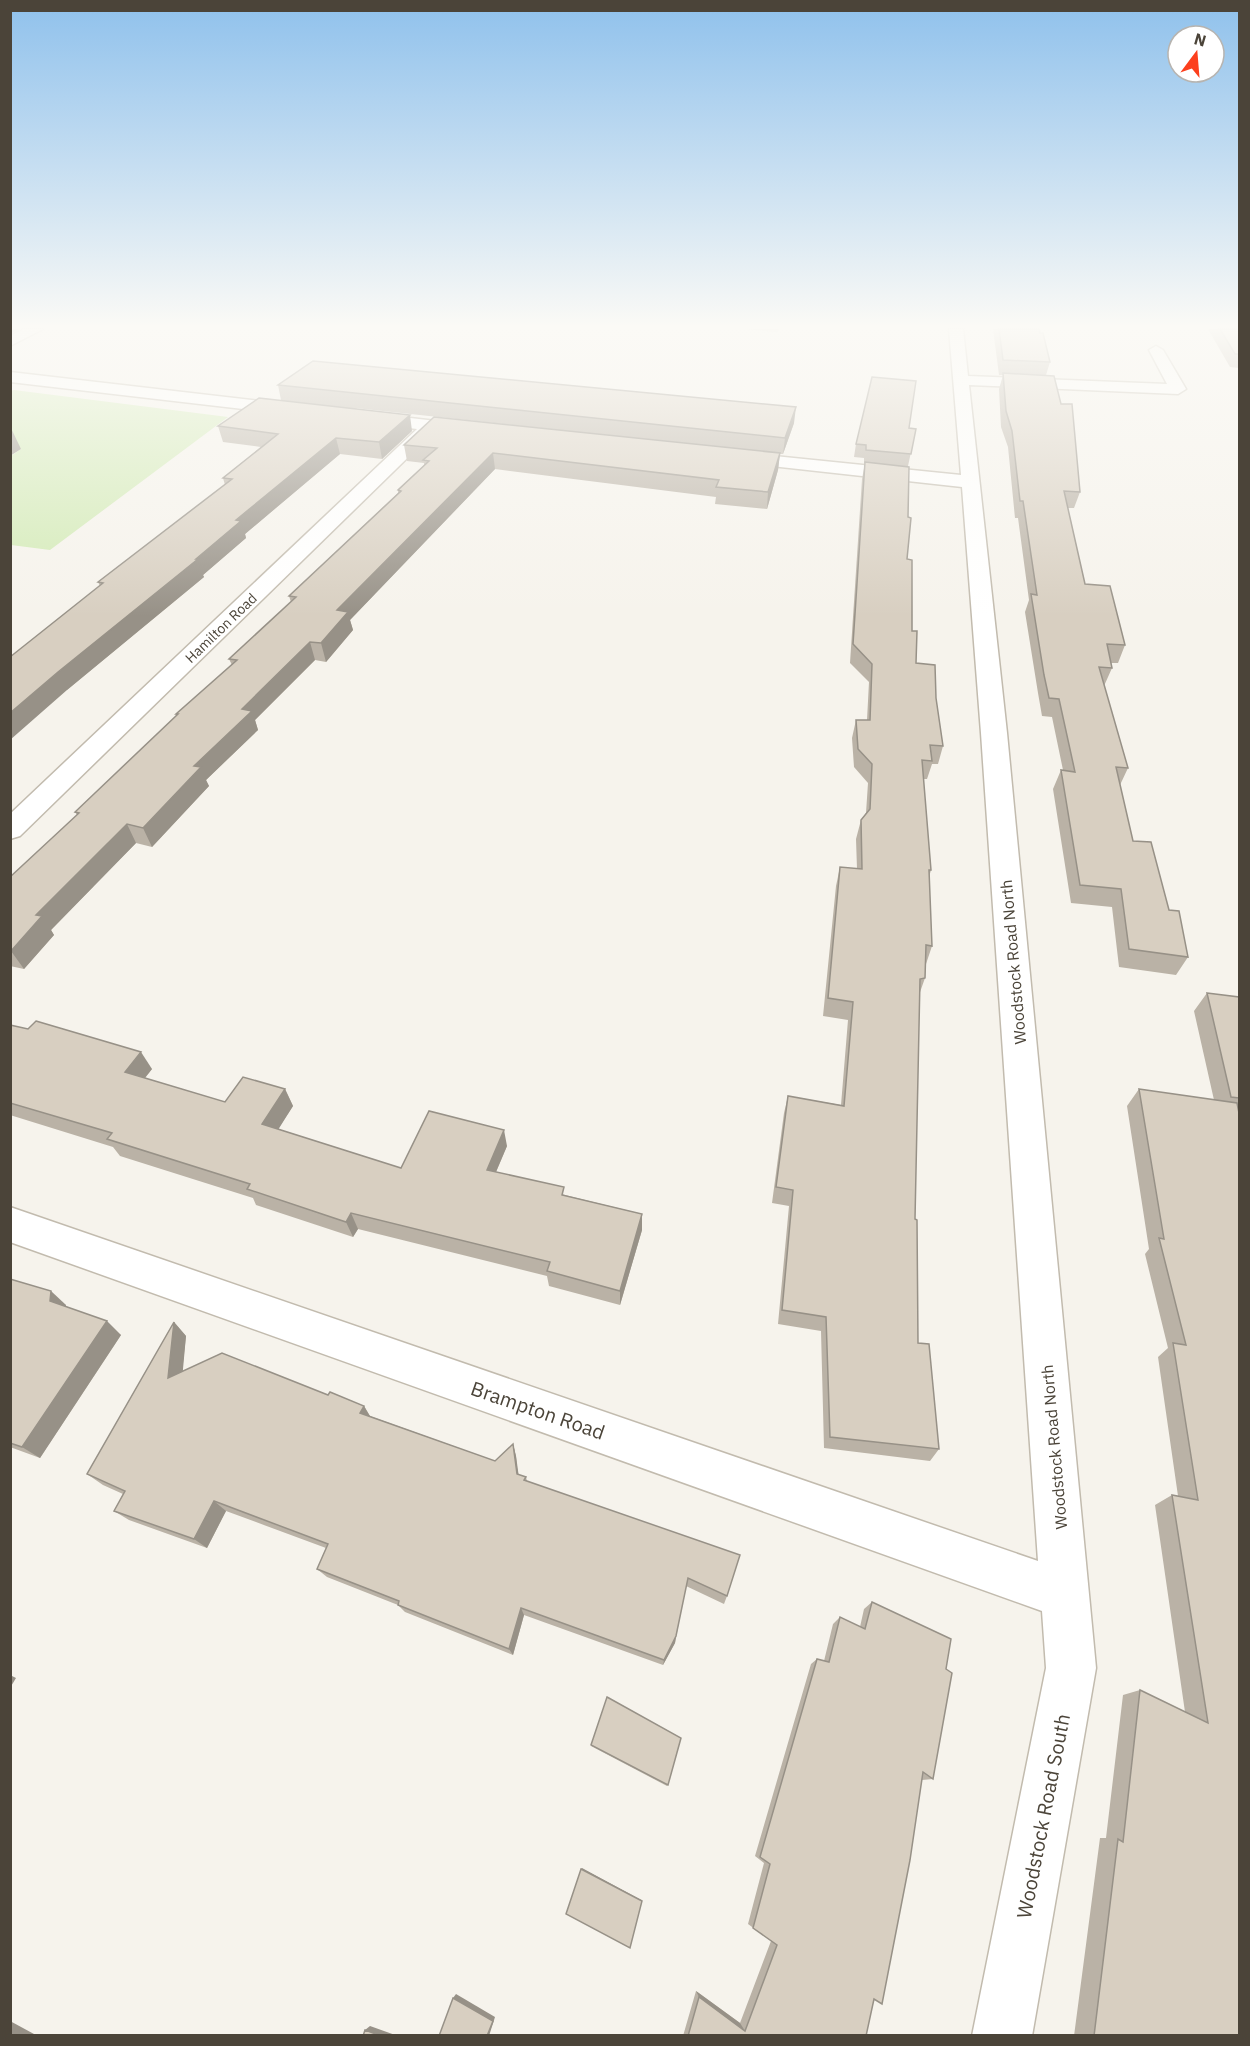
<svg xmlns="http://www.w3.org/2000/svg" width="1250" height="2046" viewBox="0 0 1250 2046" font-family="'IBM Plex Sans',sans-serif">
<rect width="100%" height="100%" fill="#f6f3ec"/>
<polygon fill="#d2eab5" points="14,390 228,417 50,550 11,545 11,456 21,449 11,447 11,391"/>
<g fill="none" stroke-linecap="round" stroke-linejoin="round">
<g stroke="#c2bbae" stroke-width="3">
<g id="minor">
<polygon points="24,329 43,329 10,346 10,336"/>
<polygon points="949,329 963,329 968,376 1167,384 1149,350 1156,346 1163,350 1186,389 1178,394 969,385 1007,733 1096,1668 1032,2036 972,2036 1046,1668 1042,1611 10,1242 10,1207 1038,1561 981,733 962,487 734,462 728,461 725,457 728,453 734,452 961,475"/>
<polygon points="10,372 295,405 303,410 295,415 10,382"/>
<polygon points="367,413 471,425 477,426 480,430 477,434 471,435 435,431 20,836 10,839 10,814 417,429 361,422 359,418"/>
</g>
</g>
<use href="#minor" fill="#fff" fill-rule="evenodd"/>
</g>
<g fill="#bab2a6">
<polygon points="743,329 779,329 778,332"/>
<polygon points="993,329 1039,329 1050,362 1046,375 1080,492 1074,508 1068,508 1085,584 1125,645 1118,663 1111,663 1112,668 1104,686 1128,768 1120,785 1133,841 1169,910 1188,957 1176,975 1119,967 1112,907 1071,903 1053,789 1061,770 1063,770 1052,717 1042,716 1038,693 1025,612 1029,600 1018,518 1015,518 1008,447 1001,427 999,389 1003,375 999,375"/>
<polygon points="1208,329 1239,329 1239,368 1230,367"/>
<polygon points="278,385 794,423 783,454 780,454 778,470 767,509 715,504 716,497 495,469 350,620 353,630 326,662 315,660 255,720 258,730 206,780 209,786 152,847 136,843 51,930 54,935 24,969 10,966 10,877 77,815 75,812 177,715 176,714 232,665 229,659 291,602 289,596 398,493 398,490 424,465 424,463 407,461 404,445 549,429 355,408 412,431 382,459 340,454 245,534 246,538 203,575 204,577 67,690 100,586 98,582 225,485 223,478 261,447 223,442 218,426 281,400"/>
<polygon points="909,428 916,429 908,466 907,559 912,631 916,663 936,698 943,746 938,764 932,764 927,779 923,779 931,870 929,877 932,946 926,964 925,978 919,995 915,1219 918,1343 939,1449 930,1461 824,1448 821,1331 778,1324 789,1206 772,1203 784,1113 788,1096 841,1105 848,1020 823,1016 836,886 840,867 857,869 856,839 861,820 866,813 868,783 854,767 852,738 856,720 867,720 869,682 850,663 862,479 865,463 864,463 864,458 854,457 856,444"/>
<polygon points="1207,993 1239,997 1239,2036 1074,2036 1100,1838 1106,1838 1123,1695 1140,1690 1185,1712 1155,1505 1172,1495 1178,1496 1158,1357 1168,1348 1145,1254 1149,1249 1127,1106 1139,1089 1214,1100 1194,1011"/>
<polygon points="10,1025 152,1069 145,1078 225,1102 285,1089 293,1106 278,1129 401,1168 507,1146 496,1172 565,1195 642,1214 642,1230 620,1305 549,1286 547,1276 358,1229 353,1237 256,1205 253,1198 120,1156 113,1147 10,1115"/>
<polygon points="10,1279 66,1305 66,1306 121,1335 40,1458 10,1447"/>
<polygon points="174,1322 186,1336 182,1372 328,1395 364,1406 370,1416 495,1461 513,1444 516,1456 518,1475 526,1477 527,1481 727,1596 724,1604 686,1586 675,1643 663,1665 524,1615 513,1655 405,1612 398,1605 327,1577 317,1569 326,1548 226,1511 207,1548 129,1520 114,1511 123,1494 103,1485 87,1474"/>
<polygon points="872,1602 946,1669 933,1779 922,1780 866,2036 683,2036 696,1991 740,2023 771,1941 748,1924 764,1863 755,1856 811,1664 817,1659 824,1661 833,1624 840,1617 860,1627 864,1609"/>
<polygon points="591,1745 668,1785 667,1786 591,1746"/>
</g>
<g fill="#979187">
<polygon points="10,329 19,329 10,334"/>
<polygon points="796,407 794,423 783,454 785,438"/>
<polygon points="410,415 412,431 382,459 379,442"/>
<polygon points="10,426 21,449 10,456"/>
<polygon points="336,438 340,454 245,534 246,538 203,575 204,577 67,690 10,740 10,713 58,672 196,559 236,520"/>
<polygon points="493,453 495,469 350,620 353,630 326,662 321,643 337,610"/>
<polygon points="780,453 778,470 767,509 768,492"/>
<polygon points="310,642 315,660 255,720 258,730 206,780 209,786 152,847 143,828 242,709"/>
<polygon points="127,824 136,843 51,930 54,935 24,969 11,951 36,915"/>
<polygon points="141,1052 152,1069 136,1089 125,1072"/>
<polygon points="285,1089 293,1106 271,1141 262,1124"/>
<polygon points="504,1130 507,1146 490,1186 487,1170"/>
<polygon points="351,1213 358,1229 353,1237 346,1222"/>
<polygon points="642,1214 642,1230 620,1305 620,1291"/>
<polygon points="51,1291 66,1305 66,1315 50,1301"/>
<polygon points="107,1321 121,1335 40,1458 22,1447"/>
<polygon points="174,1322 186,1336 181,1391 168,1378"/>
<polygon points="364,1406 371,1418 360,1413"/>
<polygon points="513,1444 516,1456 520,1485 517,1474"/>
<polygon points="214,1501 226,1511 207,1548 194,1539"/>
<polygon points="521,1608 524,1615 513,1655 509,1649"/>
<polygon points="676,1636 675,1643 663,1665 664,1660"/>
<polygon points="10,1675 16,1678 10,1688"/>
<polygon points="582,1868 641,1900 642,1901 581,1869"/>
<polygon points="696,1991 740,2023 745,2031 699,1997"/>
<polygon points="456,1994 495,2017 489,2036 487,2036 453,1998"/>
<polygon points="10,2021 34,2034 33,2036 10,2036"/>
<polygon points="370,2026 398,2036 381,2036 365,2030"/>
</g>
<g fill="#d8cfc1" stroke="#979187" stroke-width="1.5">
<polygon points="999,329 1039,329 1040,333 1043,333 1050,362 1003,360"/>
<polygon points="1220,329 1239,329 1239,354 1235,354"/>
<polygon points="313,361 796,407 785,438 278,385"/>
<polygon points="1003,373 1054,376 1061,404 1072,404 1080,492 1064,491 1085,584 1110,586 1125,645 1107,644 1112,668 1099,667 1128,768 1116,767 1133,841 1151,842 1169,910 1179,911 1188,957 1129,949 1121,889 1080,885 1061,770 1075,772 1059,699 1049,698 1044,675 1031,594 1037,595 1023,501 1020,501 1012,431 1006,411"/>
<polygon points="872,377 916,381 909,428 916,429 911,454 866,450 866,445 856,444"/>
<polygon points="259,398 410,415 379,442 336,438 236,520 241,521 196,559 198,559 58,672 10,713 10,657 103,583 98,582 232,479 223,478 278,434 218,426"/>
<polygon points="434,417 780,453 768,492 716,487 719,480 493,453 337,610 348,612 321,643 310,642 242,709 252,711 194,766 201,767 143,828 127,824 36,915 42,916 11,951 10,950 10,877 79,813 75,812 178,714 176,714 237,660 229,659 296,597 289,596 401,491 398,490 429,461 423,460 437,448 404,445"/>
<polygon points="865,462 909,467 908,517 911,518 907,559 912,560 912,631 917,631 916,663 935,665 936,698 943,746 930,745 932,761 922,760 931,870 929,870 932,946 926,945 925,978 920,979 915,1219 917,1220 918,1343 929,1344 939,1449 830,1437 826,1317 782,1310 793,1190 776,1187 788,1096 844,1106 853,1002 828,998 840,867 862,869 861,820 870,809 872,764 858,749 856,720 870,720 872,664 853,644"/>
<polygon points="1207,993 1239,997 1239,1098 1231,1097"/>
<polygon points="36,1021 141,1052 125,1072 225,1102 243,1077 285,1089 262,1124 401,1168 429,1111 504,1130 487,1170 564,1187 562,1195 642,1214 620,1291 547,1271 550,1262 351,1213 346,1222 247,1189 250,1184 107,1139 112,1133 10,1103 10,1025 28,1029"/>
<polygon points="1139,1089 1237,1103 1239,1113 1239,2036 1094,2036 1118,1839 1123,1842 1140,1690 1208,1723 1172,1495 1198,1500 1173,1343 1186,1345 1159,1238 1164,1239"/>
<polygon points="10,1279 51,1291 50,1301 107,1321 22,1447 10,1443"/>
<polygon points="174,1322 168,1378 222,1353 328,1395 330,1392 364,1406 360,1413 495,1461 513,1444 517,1474 526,1477 524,1480 740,1555 727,1596 688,1578 676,1636 664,1660 521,1608 509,1649 398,1605 399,1601 317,1569 328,1544 214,1501 194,1539 114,1511 125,1491 87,1474"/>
<polygon points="872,1602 951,1639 946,1669 952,1673 933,1779 923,1772 910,1860 882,2004 874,1999 866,2036 688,2036 699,1997 745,2031 777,1945 753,1928 770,1864 760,1857 817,1659 829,1662 840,1617 865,1629"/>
<polygon points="607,1697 681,1738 668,1785 591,1745"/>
<polygon points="581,1869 642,1901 630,1948 566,1914"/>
<polygon points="453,1998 493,2021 487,2036 439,2036"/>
<polygon points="365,2030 381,2036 363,2036"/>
</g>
<linearGradient id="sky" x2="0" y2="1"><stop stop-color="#8fc1ec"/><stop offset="0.53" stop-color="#fbfaf6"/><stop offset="1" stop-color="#fbfaf6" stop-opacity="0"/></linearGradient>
<rect width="1250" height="616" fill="url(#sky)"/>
<g text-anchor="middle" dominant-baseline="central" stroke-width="4.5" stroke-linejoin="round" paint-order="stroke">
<g font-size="14" fill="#4b4439" stroke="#fff">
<text transform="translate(221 628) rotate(-44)">Hamilton Road</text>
</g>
<g font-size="16" fill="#4b4439" stroke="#fff">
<text transform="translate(1013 962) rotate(-95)">Woodstock Road North</text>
<text transform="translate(1054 1447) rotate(-95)">Woodstock Road North</text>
</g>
<g font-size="20" fill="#4b4439" stroke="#fff">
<text transform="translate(538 1410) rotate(19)">Brampton Road</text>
<text transform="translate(1043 1816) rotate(-79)">Woodstock Road South</text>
</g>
</g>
<rect width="1250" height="2046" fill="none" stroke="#4b4439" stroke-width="24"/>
<g transform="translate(1196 54) rotate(16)"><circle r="28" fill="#ffffff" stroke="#b7b4b0" stroke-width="1.5"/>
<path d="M0-4.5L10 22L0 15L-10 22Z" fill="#fc3f1d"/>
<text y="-9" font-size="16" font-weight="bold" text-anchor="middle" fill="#4b4439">N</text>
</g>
</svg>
